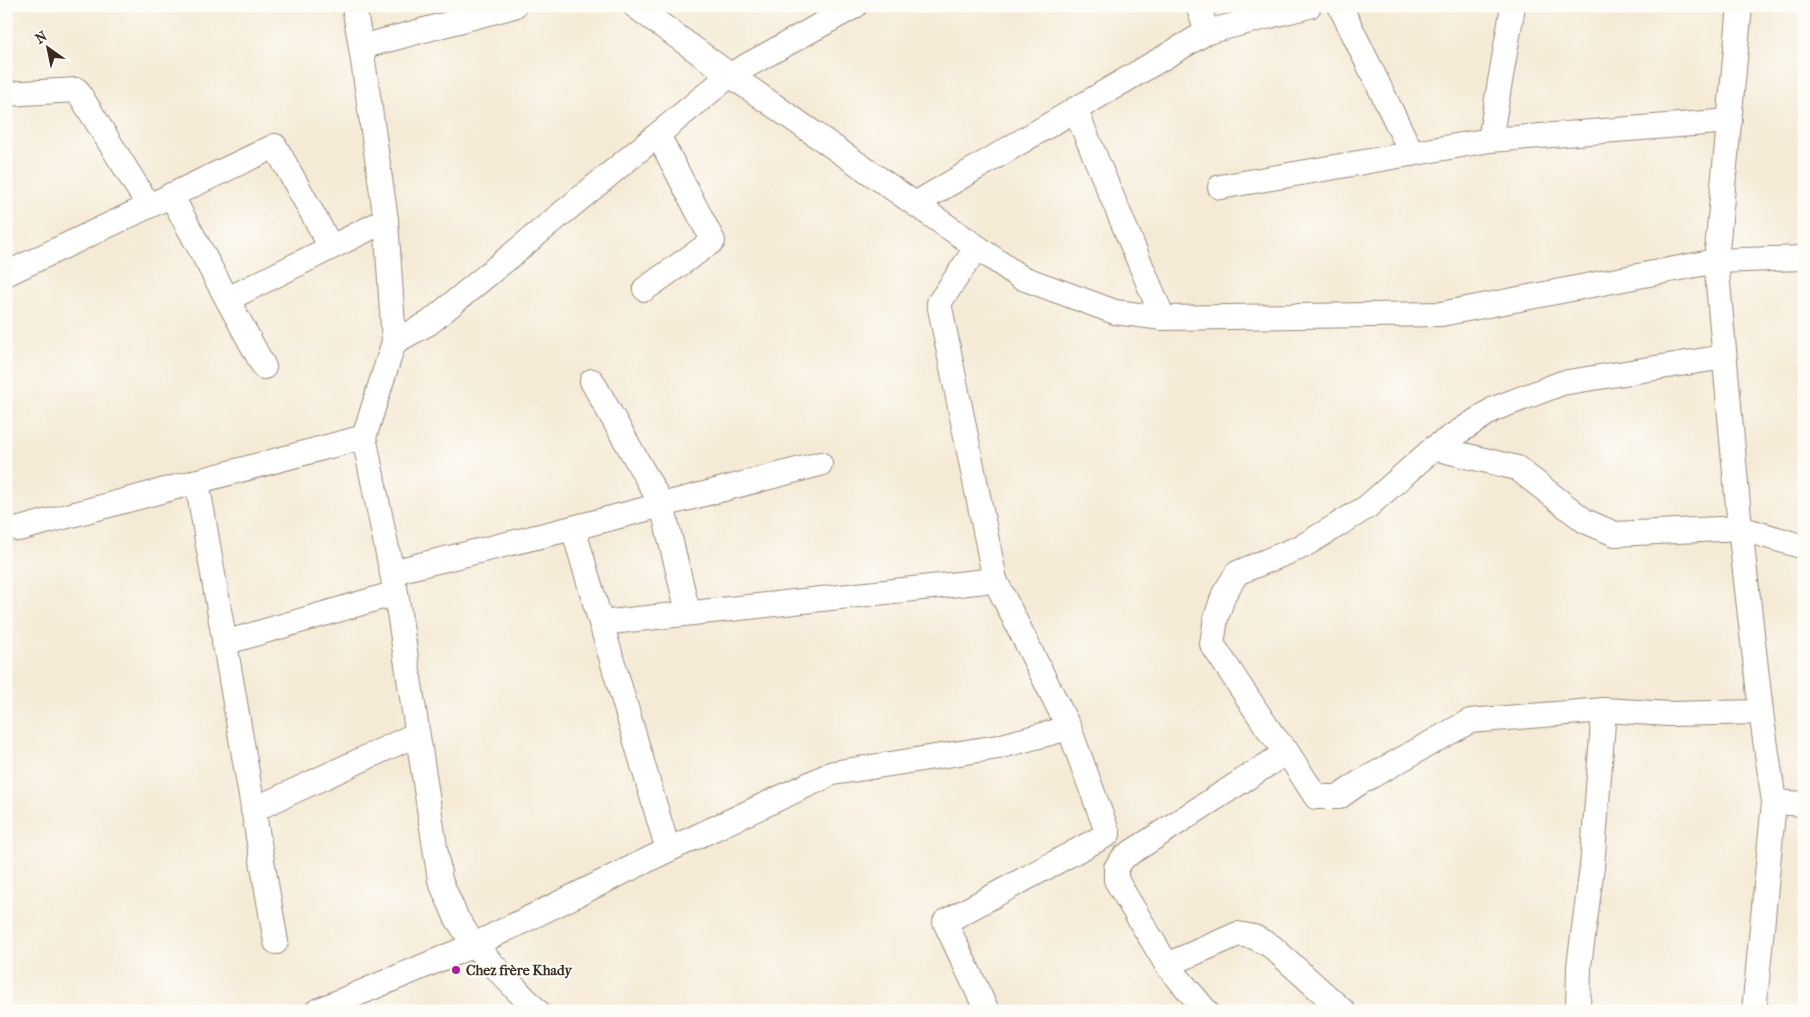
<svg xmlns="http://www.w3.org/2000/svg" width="1810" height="1017" viewBox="0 0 1810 1017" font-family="'IM FELL French Canon',serif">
<rect width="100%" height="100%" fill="#fdfcf7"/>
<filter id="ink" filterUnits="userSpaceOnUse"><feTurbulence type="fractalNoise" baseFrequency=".02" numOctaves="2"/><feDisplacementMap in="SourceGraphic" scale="10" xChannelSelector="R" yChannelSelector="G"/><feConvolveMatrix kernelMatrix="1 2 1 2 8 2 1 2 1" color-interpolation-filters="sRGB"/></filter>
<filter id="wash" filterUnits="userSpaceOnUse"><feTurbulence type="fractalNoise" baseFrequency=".0096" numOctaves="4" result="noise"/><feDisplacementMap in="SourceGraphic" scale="20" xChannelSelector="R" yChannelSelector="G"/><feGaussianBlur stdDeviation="1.12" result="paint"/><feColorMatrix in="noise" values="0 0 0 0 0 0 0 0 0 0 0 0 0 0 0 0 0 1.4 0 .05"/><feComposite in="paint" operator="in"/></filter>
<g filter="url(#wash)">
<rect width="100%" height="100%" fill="#f5ead5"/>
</g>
<g filter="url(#ink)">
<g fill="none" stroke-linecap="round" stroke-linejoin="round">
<g stroke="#988a7a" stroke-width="26">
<g id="minor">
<polyline points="354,6 361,47 386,220 394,342 364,437 396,593 440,880 456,917 474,945 537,1011"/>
<polyline points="635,6 730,75 1020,277 1115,312 1163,318 1441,314 1716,261 1804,258"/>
<polyline points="1198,6 1207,32"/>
<polyline points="1340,6 1412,154"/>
<polyline points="1740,6 1716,261 1740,528 1761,712"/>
<polyline points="361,47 514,6"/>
<polyline points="6,94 77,90 149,206"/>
<polyline points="1075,109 1163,318"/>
<polyline points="1490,140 1513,6"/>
<polyline points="1220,187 1490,140 1730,121"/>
<polyline points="171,195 264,367"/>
<polyline points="915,204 1207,32 1309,6"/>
<polyline points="6,274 275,146 331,247"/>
<polyline points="645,289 713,241 658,135"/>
<polyline points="228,299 386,220"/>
<polyline points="394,342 429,323 730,75 855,6"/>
<polyline points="592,381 662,505 688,612"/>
<polyline points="1434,448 1517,468 1585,521 1615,534 1740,528 1804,547"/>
<polyline points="197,481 276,942"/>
<polyline points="573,528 668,850"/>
<polyline points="19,529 364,437"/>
<polyline points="392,572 573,528 820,464"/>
<polyline points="601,623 995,580"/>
<polyline points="224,643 396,593"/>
<polyline points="1604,710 1470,721 1359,783 1339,797 1316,797 1287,752 1271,733 1212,644 1216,618 1224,594 1237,573 1303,546 1367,507 1434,448 1494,409 1562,383 1724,357"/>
<polyline points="1774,802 1804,804"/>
<polyline points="253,810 417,734"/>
<polyline points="1167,965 1238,934 1254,937 1271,946 1343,1011"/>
<polyline points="317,1011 474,945 668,850 833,773 998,747 1069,728 995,580 939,303 977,247"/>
<polyline points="987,1011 945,922 1108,834 1069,728"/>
<polyline points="1206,1011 1167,965 1116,880 1116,868 1124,857 1287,752"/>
<polyline points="1578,1011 1579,966 1592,867 1604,710 1669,714 1761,712 1774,802 1754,1011"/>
</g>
</g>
<use href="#minor" stroke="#fff" stroke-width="24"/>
</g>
</g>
<circle fill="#b5179e" stroke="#fdfcf7" stroke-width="2" cx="456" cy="970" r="5"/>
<g text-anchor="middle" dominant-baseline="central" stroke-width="4.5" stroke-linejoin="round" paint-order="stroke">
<g font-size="14" font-weight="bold" fill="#3b2a1e" stroke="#fdfcf7" text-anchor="start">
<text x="466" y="970">Chez frère Khady</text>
</g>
</g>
<rect width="1810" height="1017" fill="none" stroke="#fdfcf7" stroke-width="25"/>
<g transform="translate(48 48) rotate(327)" stroke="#fdfcf7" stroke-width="4" paint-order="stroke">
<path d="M0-4L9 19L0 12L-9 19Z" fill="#3b2a1e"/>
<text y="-8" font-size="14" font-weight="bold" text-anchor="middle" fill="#3b2a1e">N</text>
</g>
</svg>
